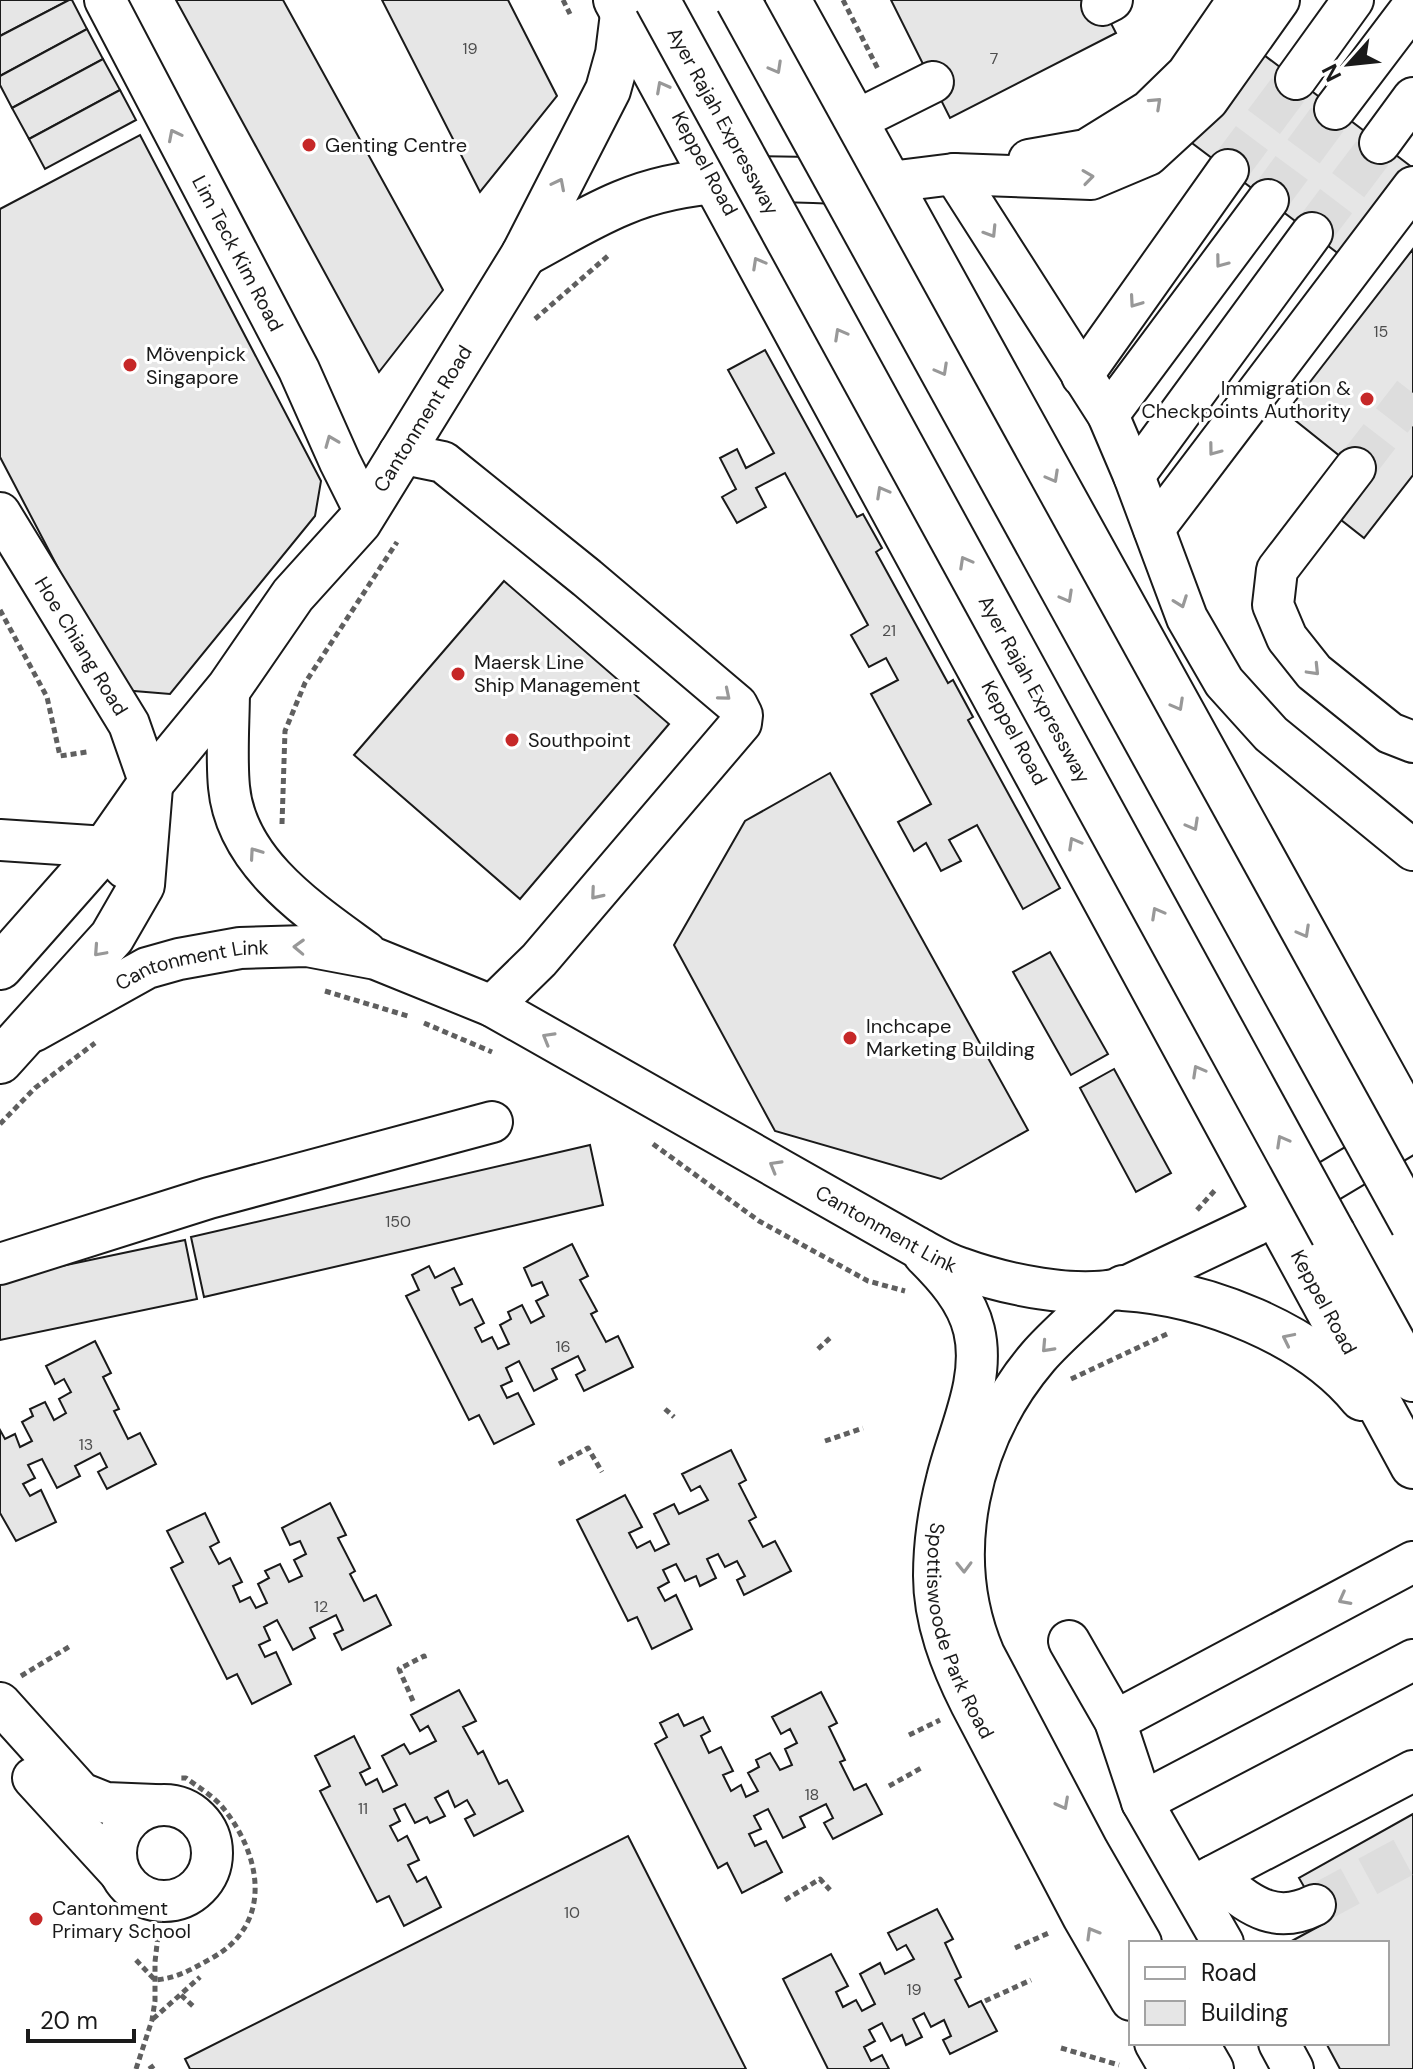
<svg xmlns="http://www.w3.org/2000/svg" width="1413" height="2069" viewBox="0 0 1413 2069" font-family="'DM Sans',sans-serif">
<rect width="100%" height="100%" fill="#fff"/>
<g fill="#e6e6e6" stroke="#1a1a1a" stroke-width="2">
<polygon points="0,0 69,0 0,36"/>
<polygon points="69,0 72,0 87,29 0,76 0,36"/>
<polygon points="176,0 283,0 443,290 379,372"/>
<polygon points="382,0 508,0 557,96 480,192"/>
<polygon points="891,0 1099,0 1116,33 950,118"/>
<polygon points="87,29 103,59 12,108 0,85 0,76"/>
<polygon points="1256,49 1413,168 1368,276 1188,140"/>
<polygon points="103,59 120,90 29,139 12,108"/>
<polygon points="120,90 136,120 45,169 29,139"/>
<polygon points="140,135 321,481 315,516 170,694 122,690 0,457 0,209"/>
<polygon points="1413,249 1413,475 1364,538 1331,512 1361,473 1286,413"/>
<polygon points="765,350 857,517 863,514 882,548 876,552 948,683 953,680 973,717 968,720 1060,888 1023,909 977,825 949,840 961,861 941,871 926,843 914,851 898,822 931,804 871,694 898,680 886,658 869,667 851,635 868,625 785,473 756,488 766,507 737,523 722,497 736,489 720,458 737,449 746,468 774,453 728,370"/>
<polygon points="504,581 669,724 520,899 354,755"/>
<polygon points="830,773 1028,1130 941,1179 775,1131 674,945 745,821"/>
<polygon points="1050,952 1108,1054 1071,1075 1013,972"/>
<polygon points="1114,1069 1171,1173 1136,1192 1080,1088"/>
<polygon points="590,1145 603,1205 204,1297 191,1237"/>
<polygon points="185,1240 197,1299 0,1340 0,1279"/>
<polygon points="572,1244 588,1276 580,1280 597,1311 591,1314 606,1342 618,1336 633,1367 584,1391 576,1375 585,1370 578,1356 552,1369 557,1379 534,1391 519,1361 506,1368 512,1381 501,1386 507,1398 518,1393 534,1424 494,1444 479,1415 469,1420 406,1296 419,1290 412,1275 429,1266 435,1278 454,1268 462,1284 452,1288 460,1305 472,1299 484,1323 475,1328 482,1342 492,1337 498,1349 509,1344 500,1325 511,1319 508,1312 522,1305 531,1323 544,1316 536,1301 548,1295 542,1282 532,1286 524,1268"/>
<polygon points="95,1341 111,1373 103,1377 119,1409 114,1411 128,1439 140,1433 156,1464 107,1489 98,1472 107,1467 100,1453 75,1466 80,1476 57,1488 42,1459 28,1465 35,1478 23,1484 30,1496 41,1490 56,1522 16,1541 0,1513 0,1430 5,1439 15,1434 20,1447 32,1441 22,1422 33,1416 30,1409 45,1402 54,1420 66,1413 59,1399 71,1392 64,1379 55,1384 46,1366"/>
<polygon points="731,1450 746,1480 739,1484 756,1517 749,1521 763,1547 775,1541 791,1571 744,1595 737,1580 745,1576 737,1561 725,1567 718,1554 707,1559 716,1578 700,1586 696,1576 685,1581 676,1564 663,1570 669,1582 658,1588 665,1601 676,1595 692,1629 652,1649 637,1617 628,1621 577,1520 625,1495 642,1527 629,1533 637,1548 650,1541 655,1551 669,1544 654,1514 674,1504 679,1514 708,1500 700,1486 691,1491 682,1474"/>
<polygon points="330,1503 346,1535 338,1538 355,1571 350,1574 364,1601 376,1595 391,1625 342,1650 334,1634 343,1630 336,1615 310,1628 315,1638 293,1650 277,1620 264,1627 270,1640 259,1645 265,1657 276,1652 291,1684 252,1704 237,1674 227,1679 171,1568 183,1562 167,1531 205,1513 219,1542 210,1547 219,1564 230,1558 242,1582 233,1586 240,1602 250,1597 256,1608 267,1603 258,1584 269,1578 265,1571 280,1564 289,1582 302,1576 294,1560 306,1554 300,1541 290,1545 282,1528"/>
<polygon points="459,1690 476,1721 463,1727 478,1754 483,1751 499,1784 507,1780 523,1811 474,1836 465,1819 475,1814 467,1800 455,1807 448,1791 435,1798 445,1816 430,1823 427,1817 415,1823 405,1804 394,1809 400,1821 390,1826 398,1841 407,1836 419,1860 408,1865 417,1882 426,1877 441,1907 404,1926 389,1896 377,1902 320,1791 330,1786 315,1756 354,1736 370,1768 360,1773 366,1785 377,1779 383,1792 397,1785 382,1756 404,1744 410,1754 436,1741 428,1726 420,1731 411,1715"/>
<polygon points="821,1692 837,1723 829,1727 845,1760 840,1762 854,1790 866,1784 882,1814 833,1839 824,1823 833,1818 826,1804 800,1817 805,1827 783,1838 768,1809 754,1816 761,1829 749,1834 755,1846 766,1841 782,1872 742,1893 727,1863 718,1868 655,1744 667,1737 660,1723 678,1714 684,1726 703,1717 710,1731 701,1736 709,1753 721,1747 733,1771 723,1775 731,1791 741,1785 746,1797 758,1791 748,1773 759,1767 756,1760 770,1753 780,1770 792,1765 785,1749 797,1743 790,1729 781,1734 772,1717"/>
<polygon points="1413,1814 1413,2069 1340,2069 1326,2043 1387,2043 1387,1943 1288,1943 1325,1923 1299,1878"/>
<polygon points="628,1836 746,2069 190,2069 185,2059"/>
<polygon points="937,1909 953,1939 945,1943 961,1977 955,1980 969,2007 981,2001 997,2031 950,2054 943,2040 951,2036 944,2020 931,2027 924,2013 913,2019 922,2037 906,2045 902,2035 891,2041 882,2023 869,2030 875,2041 864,2047 871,2061 882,2055 889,2069 828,2069 783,1979 831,1954 848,1986 836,1992 843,2007 856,2000 862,2011 875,2004 860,1974 880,1963 885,1974 914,1959 906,1945 897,1950 888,1933"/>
</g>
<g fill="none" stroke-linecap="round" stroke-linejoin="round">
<g stroke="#ddd" stroke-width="40" stroke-dasharray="40 20" stroke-linecap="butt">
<polyline points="1228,170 1296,79"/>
<polyline points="1268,200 1335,109"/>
<polyline points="1312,233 1380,143"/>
<polyline points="1355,468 1413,393"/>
<polyline points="1315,1905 1413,1852"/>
</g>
<g stroke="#1a1a1a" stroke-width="44">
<g id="minor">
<path id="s1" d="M105 0 299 370 340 462 365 512"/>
<polyline points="1102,5 1112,0"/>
<polyline points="1296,79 1353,0"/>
<polyline points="1335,109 1413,6"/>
<polyline points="855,121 933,82"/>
<polyline points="1380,143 1413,98"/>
<polyline points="1029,160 1086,150 1149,111 1187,74 1238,0"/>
<polyline points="954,174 1091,179 1148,155 1208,100 1279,0"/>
<polyline points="890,182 954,174 1108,415 1134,476 1187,618 1224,682 1271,734 1413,850"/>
<polyline points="1082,376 1228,170"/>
<polyline points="1108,415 1268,200"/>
<polyline points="399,453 443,462 587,578 737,705 742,715 741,723 539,960 492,1006"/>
<polyline points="1355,468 1277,570 1273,605 1287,638 1314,672 1390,733 1413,742"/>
<polyline points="1134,476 1312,233"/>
<path id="s2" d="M0 513 129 724 150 784"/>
<polyline points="1154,529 1413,187"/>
<path d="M229 688C229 720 226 755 229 787 236 863 310 911 366 952"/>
<polyline points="0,840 106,847 125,868"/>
<path id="s3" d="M34 1031 147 968 179 959 240 948 307 946 376 959 492 1006 915 1246C930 1254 944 1263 960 1268 1004 1284 1077 1300 1123 1288L1254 1226 1403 1137"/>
<path id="s4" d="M924 1255C945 1276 967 1300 974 1330 986 1380 958 1432 947 1479 939 1510 934 1544 934 1576 934 1621 951 1664 971 1704L1083 1917 1131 2000"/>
<polyline points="0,1264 209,1198 492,1122"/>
<path d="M1103 1293C1082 1315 1058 1334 1038 1357 969 1438 942 1555 984 1654L1088 1851 1141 1943"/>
<polyline points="1069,1641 1115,1721 1142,1802 1223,1943"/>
<polyline points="0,1703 81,1793 106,1803 155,1805"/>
<polyline points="1115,1721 1413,1562"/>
<polyline points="33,1778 119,1872"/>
<polyline points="1142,1802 1413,1660"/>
<circle cx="164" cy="1853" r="48"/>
<path d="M1213 1876C1247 1901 1271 1927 1315 1905"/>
<polyline points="1192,1887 1413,1771"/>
<polyline points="1155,2043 1170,2069"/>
<polyline points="1198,2043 1213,2069"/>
<polyline points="1279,2043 1293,2069"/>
</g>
</g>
<g stroke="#1a1a1a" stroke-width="48">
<g id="major">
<path d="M524 254C556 237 588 217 622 203 698 170 789 180 870 182"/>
<path id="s5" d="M0 967 106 847 150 784 229 688 293 595 359 522 524 254 608 90 618 54 623 14"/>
<polyline points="0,1061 112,937 142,885 150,787"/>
</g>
</g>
<g stroke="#1a1a1a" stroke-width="48">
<g id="highway">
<path id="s6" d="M616 0 1413 1466"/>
<polyline points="788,0 1413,1130"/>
<polyline points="1333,1234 1413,1379"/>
<path d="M1123 1288C1205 1293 1309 1333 1362 1398"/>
</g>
</g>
<g stroke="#5f5f5f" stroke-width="5" stroke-dasharray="6 4" stroke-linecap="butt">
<polyline points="563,0 570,14"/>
<polyline points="843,0 879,71"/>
<polyline points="535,319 609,255"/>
<polyline points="0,610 47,697 60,756 87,752"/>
<polyline points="282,824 285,731 305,683 397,542"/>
<polyline points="325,991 411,1017"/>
<polyline points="424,1023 492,1052"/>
<polyline points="0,1124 35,1088 95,1043"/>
<polyline points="653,1144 759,1221 868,1281 905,1291"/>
<polyline points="1197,1210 1217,1188"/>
<polyline points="818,1349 830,1338"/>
<polyline points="1071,1379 1167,1334"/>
<polyline points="665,1409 674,1417"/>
<polyline points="825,1441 863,1428"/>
<polyline points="559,1464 588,1448 602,1472"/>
<polyline points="21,1676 72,1645"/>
<polyline points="413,1701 399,1669 424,1656 426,1662"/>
<polyline points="909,1735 940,1720"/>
<polyline points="889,1786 923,1767"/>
<polyline points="785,1900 820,1879 830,1890"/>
<polyline points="1015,1948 1051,1932"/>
<path d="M136 1960 155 1980C178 1978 192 1969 212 1958 273 1924 262 1857 224 1809 215 1797 198 1787 186 1778H181"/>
<polyline points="181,1995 194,2007"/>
<polyline points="985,2001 1031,1980"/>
<polyline points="153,2019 200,1977"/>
<polyline points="1061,2048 1119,2065"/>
<polyline points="136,2069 152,2020 155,2001 155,1962 162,1900"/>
<polyline points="149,2069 156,2064"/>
</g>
<use href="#minor" stroke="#fff" stroke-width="40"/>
<use href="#major" stroke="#fff" stroke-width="44"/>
<use href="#highway" stroke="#fff" stroke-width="44"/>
<g stroke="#1a1a1a" stroke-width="48" stroke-linecap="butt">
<g id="highway-bridge">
<path id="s7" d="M657 0 1333 1234"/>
<polyline points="738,0 1413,1224"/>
</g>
</g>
<use href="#highway-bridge" stroke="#fff" stroke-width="44"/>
</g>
<defs><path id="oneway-chevron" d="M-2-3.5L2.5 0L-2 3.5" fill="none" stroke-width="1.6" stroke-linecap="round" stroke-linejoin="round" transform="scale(2)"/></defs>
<g stroke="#989898">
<use href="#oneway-chevron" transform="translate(776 68) rotate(61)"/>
<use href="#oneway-chevron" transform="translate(662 87) rotate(-118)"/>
<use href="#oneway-chevron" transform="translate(1156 103) rotate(-43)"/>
<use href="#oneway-chevron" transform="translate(174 135) rotate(-117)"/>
<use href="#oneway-chevron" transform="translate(1088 177) rotate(-8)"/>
<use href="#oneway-chevron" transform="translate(559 184) rotate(-63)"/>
<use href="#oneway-chevron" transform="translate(991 232) rotate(58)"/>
<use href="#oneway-chevron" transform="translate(1221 262) rotate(127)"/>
<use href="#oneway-chevron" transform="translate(758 263) rotate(-119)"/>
<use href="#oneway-chevron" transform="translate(1135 302) rotate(125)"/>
<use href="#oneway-chevron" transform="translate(840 334) rotate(-119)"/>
<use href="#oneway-chevron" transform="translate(942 370) rotate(61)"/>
<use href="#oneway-chevron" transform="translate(331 441) rotate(-112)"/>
<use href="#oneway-chevron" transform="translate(1214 450) rotate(127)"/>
<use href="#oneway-chevron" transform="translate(1053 477) rotate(61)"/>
<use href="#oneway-chevron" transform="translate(882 492) rotate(-119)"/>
<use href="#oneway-chevron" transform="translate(965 562) rotate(-119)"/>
<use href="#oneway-chevron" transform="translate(1067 597) rotate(61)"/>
<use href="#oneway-chevron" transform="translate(1181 602) rotate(70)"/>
<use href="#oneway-chevron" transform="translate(1314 670) rotate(46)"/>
<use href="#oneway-chevron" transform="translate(725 695) rotate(40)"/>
<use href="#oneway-chevron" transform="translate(1178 705) rotate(61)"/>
<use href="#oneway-chevron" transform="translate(1193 825) rotate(61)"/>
<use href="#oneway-chevron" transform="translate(1074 843) rotate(-119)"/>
<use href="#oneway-chevron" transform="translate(255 853) rotate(-125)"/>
<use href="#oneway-chevron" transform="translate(596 894) rotate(130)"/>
<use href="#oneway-chevron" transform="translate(1157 913) rotate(-119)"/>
<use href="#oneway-chevron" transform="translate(1304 932) rotate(61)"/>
<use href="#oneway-chevron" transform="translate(299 947) rotate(-178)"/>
<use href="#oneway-chevron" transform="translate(99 951) rotate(132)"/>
<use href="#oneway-chevron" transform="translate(548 1038) rotate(-150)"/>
<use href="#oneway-chevron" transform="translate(1198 1071) rotate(-119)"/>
<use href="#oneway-chevron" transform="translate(1282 1141) rotate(-119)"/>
<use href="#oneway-chevron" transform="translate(775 1166) rotate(-150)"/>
<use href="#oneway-chevron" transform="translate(1288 1339) rotate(-154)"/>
<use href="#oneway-chevron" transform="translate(1047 1347) rotate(133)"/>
<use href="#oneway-chevron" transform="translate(964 1567) rotate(89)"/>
<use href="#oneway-chevron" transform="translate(1344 1599) rotate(152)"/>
<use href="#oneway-chevron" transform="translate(1063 1804) rotate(62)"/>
<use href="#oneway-chevron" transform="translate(1092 1933) rotate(-120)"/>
</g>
<g fill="#c62828" stroke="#fff" stroke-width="3">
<circle cx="309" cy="145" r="8"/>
<circle cx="130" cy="365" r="8"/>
<circle cx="1367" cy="399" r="8"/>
<circle cx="458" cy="674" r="8"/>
<circle cx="512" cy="740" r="8"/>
<circle cx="850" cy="1038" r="8"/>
<circle cx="36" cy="1919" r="8"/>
</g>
<g text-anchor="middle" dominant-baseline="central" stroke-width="6" stroke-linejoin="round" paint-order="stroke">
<g font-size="16" fill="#4d4d4d">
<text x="470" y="48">19</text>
<text x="994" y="58">7</text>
<text x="1381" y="331">15</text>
<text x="889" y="630">21</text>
<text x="398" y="1221">150</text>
<text x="563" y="1346">16</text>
<text x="86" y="1444">13</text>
<text x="321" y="1606">12</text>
<text x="812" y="1794">18</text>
<text x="363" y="1808">11</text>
<text x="572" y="1912">10</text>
<text x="914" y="1989">19</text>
</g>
<g font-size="20" fill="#1a1a1a" stroke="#fff">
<text stroke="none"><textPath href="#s7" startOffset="138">Ayer Rajah Expressway</textPath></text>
<text stroke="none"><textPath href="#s6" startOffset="186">Keppel Road</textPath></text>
<text stroke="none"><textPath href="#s1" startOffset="286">Lim Teck Kim Road</textPath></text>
<text stroke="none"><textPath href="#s5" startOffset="694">Cantonment Road</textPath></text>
<text stroke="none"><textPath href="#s2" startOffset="156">Hoe Chiang Road</textPath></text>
<text stroke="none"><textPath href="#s7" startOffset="786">Ayer Rajah Expressway</textPath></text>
<text stroke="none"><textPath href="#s6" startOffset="834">Keppel Road</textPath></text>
<text stroke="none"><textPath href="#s3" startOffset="174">Cantonment Link</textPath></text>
<text stroke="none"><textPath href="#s3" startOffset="940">Cantonment Link</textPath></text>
<text stroke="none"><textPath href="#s6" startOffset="1482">Keppel Road</textPath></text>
<text stroke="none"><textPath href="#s4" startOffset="402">Spottiswoode Park Road</textPath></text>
</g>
<g font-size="20" fill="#1a1a1a" stroke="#fff" text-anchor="start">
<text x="325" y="145">Genting Centre</text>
<text x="146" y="354">Mövenpick<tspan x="146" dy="23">Singapore</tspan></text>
<text x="1351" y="388" text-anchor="end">Immigration &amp;<tspan x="1351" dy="23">Checkpoints Authority</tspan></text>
<text x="474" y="662">Maersk Line<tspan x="474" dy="23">Ship Management</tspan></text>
<text x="528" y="740">Southpoint</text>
<text x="866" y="1026">Inchcape<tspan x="866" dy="23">Marketing Building</tspan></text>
<text x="52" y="1908">Cantonment<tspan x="52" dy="23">Primary School</tspan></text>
</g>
</g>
<rect x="1129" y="1941" width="260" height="104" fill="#ffffff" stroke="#a3a3a3" stroke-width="2"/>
<rect x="1145" y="1967" width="40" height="12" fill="#ffffff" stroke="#a3a3a3" stroke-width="2"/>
<text x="1201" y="1981" font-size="24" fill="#1a1a1a">Road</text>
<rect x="1145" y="2001" width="40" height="24" fill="#e6e6e6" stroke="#a3a3a3" stroke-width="2"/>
<text x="1201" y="2021" font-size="24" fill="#1a1a1a">Building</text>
<g transform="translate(1349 64) rotate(243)" stroke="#ffffff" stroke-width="6" paint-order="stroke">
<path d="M0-6L14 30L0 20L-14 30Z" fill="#1a1a1a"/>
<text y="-12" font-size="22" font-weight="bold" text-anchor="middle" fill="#1a1a1a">N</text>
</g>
<path d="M28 2029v12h106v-12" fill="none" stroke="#1a1a1a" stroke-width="4"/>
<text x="40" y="2029" font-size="24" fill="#1a1a1a" stroke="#ffffff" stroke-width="6" paint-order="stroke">20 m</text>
</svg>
